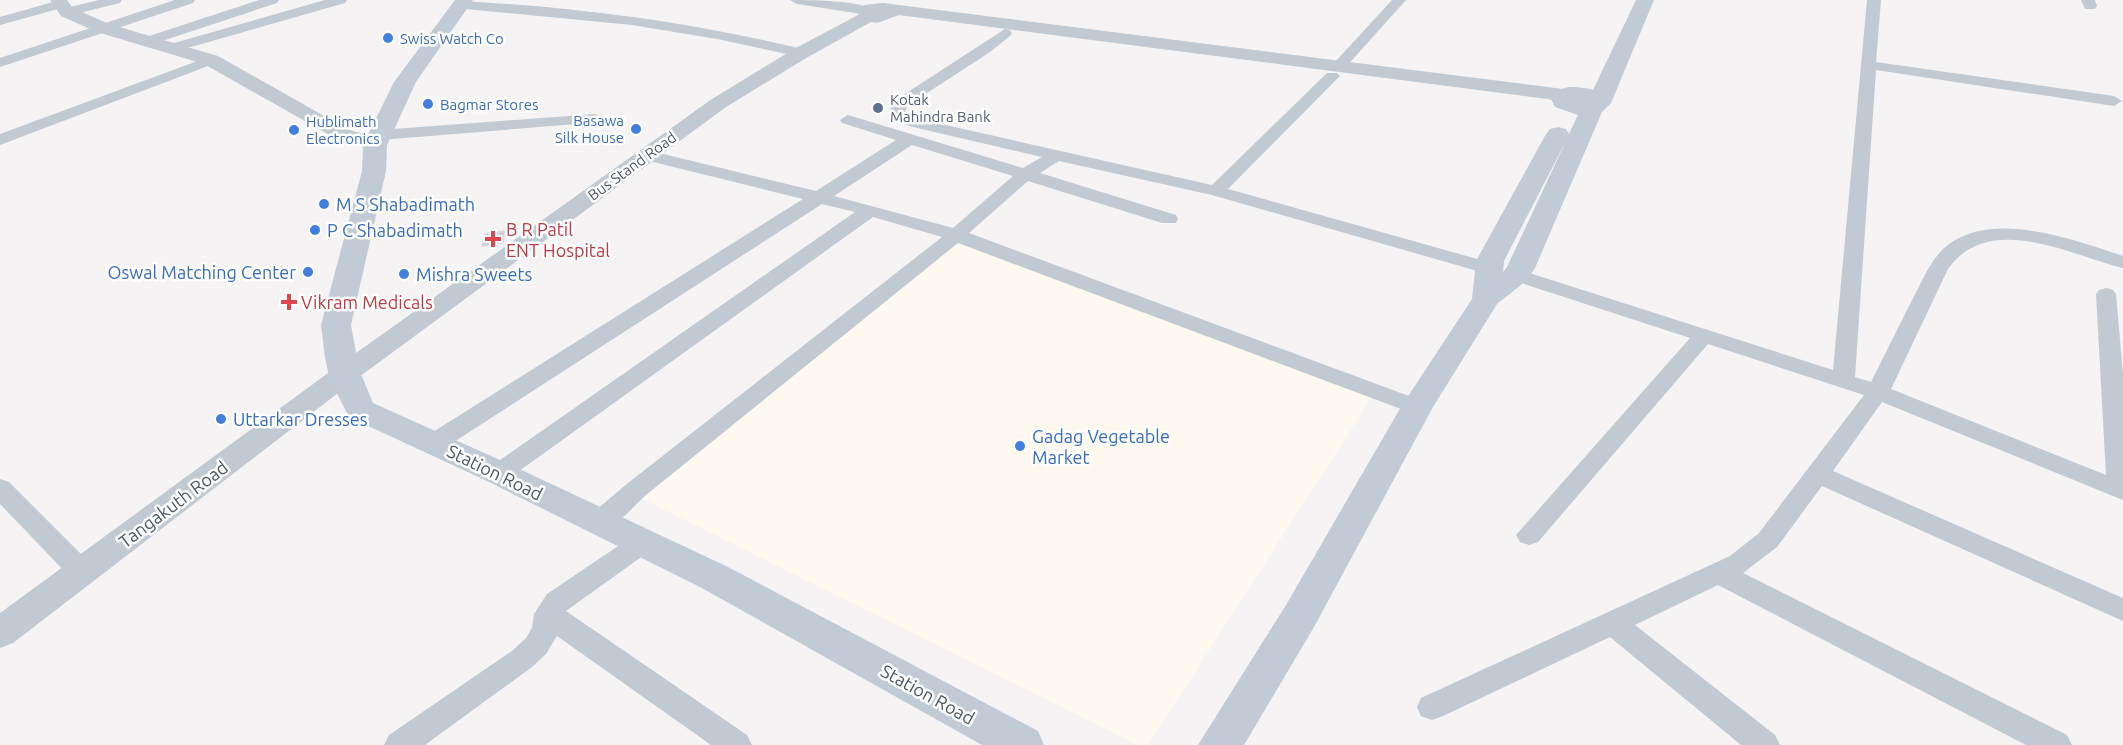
<svg xmlns="http://www.w3.org/2000/svg" width="2123" height="745" viewBox="0 0 2123 745" font-family="Ubuntu,sans-serif">
<rect width="100%" height="100%" fill="#f5f3f3"/>
<polygon fill="#fdf9ef" points="959,241 1372,397 1148,745 1138,745 637,496"/>
<polygon fill="#cdcfd5" stroke="#d7d9de" stroke-width="1.5" points="505,231 503,243 482,246 485,234"/>
<g fill="none" stroke-linecap="round" stroke-linejoin="round">
<g fill="#c1cad2" fill-rule="evenodd">
<polygon points="60,0 67,4 65,7 0,25 0,17"/>
<polygon points="99,0 122,0 120,3 67,16 60,12 62,9"/>
<polygon points="175,0 195,0 193,3 0,67 0,58"/>
<polygon points="259,0 279,0 277,3 153,44 143,44 141,41 143,38"/>
<polygon points="325,0 347,0 345,3 177,51 172,52 165,48 167,45"/>
<path d="M790 0C807 0 864 0 875 11L868 15 797 4Z"/>
<polygon points="1392,0 1406,0 1345,68 1335,68 1333,65 1335,62"/>
<path d="M1867 0H1881L1876 62 2114 96 2122 101 2114 106 1876 70 1855 377 1871 382C1884 356 1897 330 1910 304 1920 286 1928 264 1943 249 1989 207 2073 240 2123 256V268C2070 255 1989 211 1948 269L1891 389 2106 475 2096 294 2099 290 2106 288 2113 290 2116 294 2123 374V500L1882 402 1833 471 2123 598V621L1822 486 1777 547 1743 573 2067 735 2072 745H2026L1718 585 1635 625 1775 735 1780 745H1741L1610 637 1443 716 1432 720 1421 716 1417 707 1421 698 1730 556 1759 533 1864 395 1708 344 1538 542 1529 545 1520 542 1516 535 1690 338 1509 279 1506 275 1509 271H1523L1833 370Z"/>
<polygon points="2081,0 2095,0 2097,6 2095,9 2085,9"/>
<path d="M460 1C577 7 693 22 806 50L808 53 801 57 717 39 632 25 455 8 453 5Z"/>
<path d="M1005 29 1010 30 1012 33 1010 36 990 52 907 106 905 112 909 116 923 120 1212 185 1327 73H1337L1340 76 1337 79 1228 189 1495 264 1498 268 1495 272H1481L1212 195 1059 161 1040 173 1176 215 1178 219 1176 223H1162L1028 181 969 233 1425 402 1429 407 1425 412 1417 414 1409 412 958 243 646 495C630 509 611 536 589 530L585 523 589 516 628 483 942 237 873 217 508 479 499 482 490 479 487 473 490 467 855 212 822 204 443 449 434 451 425 449 422 443 425 437 803 199 641 159 638 155 641 151 647 150 816 191 896 140 842 123 840 120 848 115 1023 168 1042 157 913 127 897 122 889 112 894 101ZM912 145 1013 176 953 228 834 196Z"/>
<polygon points="211,56 216,57 218,60 216,63 0,145 0,134"/>
<polygon points="595,114 603,119 601,122 380,140 372,135 380,130"/>
<polygon points="0,479 9,482 92,565 96,572 92,579 82,582 72,579 0,504"/>
<polygon points="642,533 651,536 655,543 651,550 566,611 747,735 752,745 711,745 557,636 546,654 532,667 425,745 384,745 389,735 512,651 526,638 532,628 534,614 547,594 633,536"/>
</g>
<g fill="#c1cad2" fill-rule="evenodd">
<polygon points="50,0 67,0 73,8 109,24 218,56 347,129 383,140 386,145 383,150 375,151 333,137 204,64 97,32 61,16"/>
<polygon points="883,3 1563,89 1570,91 1573,95 1570,99 1563,101 899,15 877,23 871,22 808,57 726,107 355,380 13,643 0,648 0,613 335,368 712,99 794,49 858,15 864,5"/>
</g>
<g fill="#c1cbd6" fill-rule="evenodd">
<polygon points="455,0 473,0 416,82 387,145 386,171 351,325 359,369 373,403 511,465 728,567 1038,731 1044,745 982,745 700,587 487,481 349,417 330,380 325,358 321,325 362,171 363,145 394,82"/>
<path d="M1636 0H1654L1611 103 1602 112 1535 268 1526 281 1497 304 1433 407 1314 627 1244 745H1198L1286 605 1401 407 1472 299 1476 261 1546 134 1550 129 1558 127 1566 129 1569 134 1578 115 1555 107 1550 97C1559 84 1580 86 1593 90ZM1566 141 1507 267 1503 272 1504 261Z"/>
</g>
</g>
<g fill="#3f7fe0" stroke="#fff" stroke-width="2">
<circle cx="388" cy="38" r="6"/>
<circle cx="428" cy="104" r="6"/>
<circle cx="636" cy="129" r="6"/>
<circle cx="294" cy="130" r="6"/>
<circle cx="324" cy="204" r="6"/>
<circle cx="315" cy="230" r="6"/>
<circle cx="308" cy="272" r="6"/>
<circle cx="404" cy="274" r="6"/>
<circle cx="221" cy="419" r="6"/>
<circle cx="1020" cy="446" r="6"/>
</g>
<circle fill="#5c6f8a" stroke="#fff" stroke-width="2" cx="878" cy="108" r="6"/>
<g fill="#e0444e" stroke="#fff" stroke-width="2">
<path d="M490 230h6v6h6v6h-6v6h-6v-6h-6v-6h6z"/>
<path d="M286 293h6v6h6v6h-6v6h-6v-6h-6v-6h6z"/>
</g>
<g text-anchor="middle" dominant-baseline="central" stroke-width="5" stroke-linejoin="round" paint-order="stroke">
<g font-size="15" fill="#366cbe" stroke="#fff" text-anchor="start">
<text x="400" y="38">Swiss Watch Co</text>
<text x="440" y="104">Bagmar Stores</text>
<text x="624" y="120" text-anchor="end">Basawa<tspan x="624" dy="17">Silk House</tspan></text>
<text x="306" y="121">Hublimath<tspan x="306" dy="17">Electronics</tspan></text>
</g>
<g font-size="15" fill="#4e5e75" stroke="#fff" text-anchor="start">
<text x="890" y="99">Kotak<tspan x="890" dy="17">Mahindra Bank</tspan></text>
</g>
<g font-size="15" fill="#4a5661" stroke="#fff">
<text transform="translate(632 166) rotate(-36)">Bus Stand Road</text>
</g>
<g font-size="18" fill="#366cbe" stroke="#fff" text-anchor="start">
<text x="336" y="204">M S Shabadimath</text>
<text x="327" y="230">P C Shabadimath</text>
<text x="296" y="272" text-anchor="end">Oswal Matching Center</text>
<text x="416" y="274">Mishra Sweets</text>
<text x="233" y="419">Uttarkar Dresses</text>
<text x="1032" y="436">Gadag Vegetable<tspan x="1032" dy="21">Market</tspan></text>
</g>
<g font-size="18" fill="#be3a42" stroke="#fff" text-anchor="start">
<text x="506" y="229">B R Patil<tspan x="506" dy="21">ENT Hospital</tspan></text>
<text x="301" y="302">Vikram Medicals</text>
</g>
<g font-size="18" fill="#4a5661" stroke="#fff">
<text transform="translate(495 472) rotate(26)">Station Road</text>
<text transform="translate(173 504) rotate(-37)">Tangakuth Road</text>
<text transform="translate(928 694) rotate(29)">Station Road</text>
</g>
</g>
</svg>
